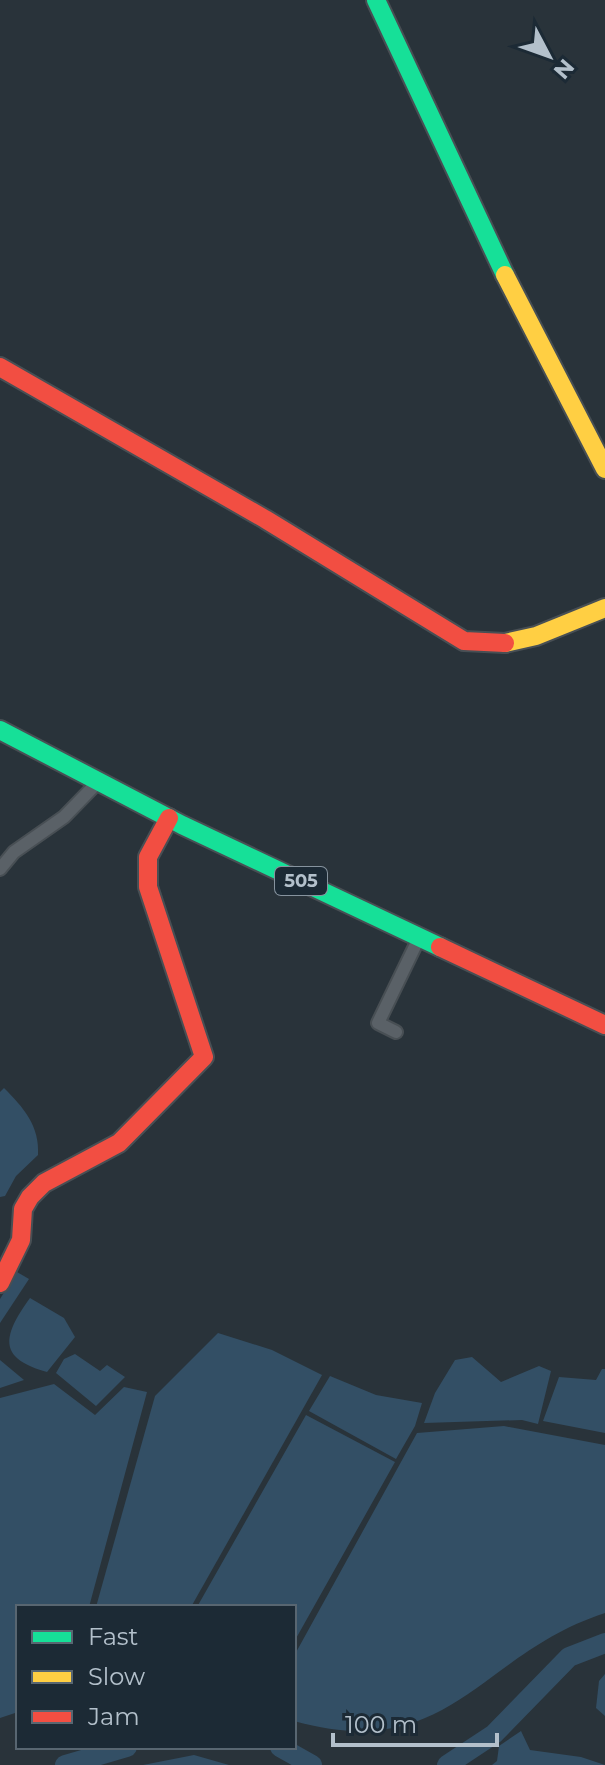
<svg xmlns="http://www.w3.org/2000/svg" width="605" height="1765" viewBox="0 0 605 1765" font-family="Montserrat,sans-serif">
<rect width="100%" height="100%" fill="#29333a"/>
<g fill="#334f65">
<path d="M4 1088C23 1107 40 1126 38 1155L16 1176 5 1196 0 1197V1092Z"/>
<polygon points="17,1272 29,1279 0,1323 0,1299"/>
<path d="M30 1298 64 1318 75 1337 47 1372C0 1359 0 1339 30 1298Z"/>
<polygon points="218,1333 272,1350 322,1375 191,1607 96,1607 155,1396"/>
<polygon points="75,1354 100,1371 107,1365 125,1377 96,1406 56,1373 64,1359"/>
<polygon points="472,1357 501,1382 539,1366 551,1371 538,1424 522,1420 424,1423 435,1393 455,1360"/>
<polygon points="0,1360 24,1380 0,1388"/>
<polygon points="602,1369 605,1369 605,1433 543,1421 559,1377 596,1380"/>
<polygon points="330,1376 376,1395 422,1403 415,1426 396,1459 309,1411"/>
<polygon points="54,1384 95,1415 124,1387 147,1392 89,1607 18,1607 18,1712 0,1718 0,1398"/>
<polygon points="306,1415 395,1462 294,1642 294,1607 197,1607"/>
<path d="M504 1426 605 1445V1613C478 1654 451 1765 294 1721V1656L401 1462 417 1433Z"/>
<polygon points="605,1674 605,1716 596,1708 599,1681"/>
<polygon points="521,1731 530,1750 581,1757 605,1765 492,1765 497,1761 499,1746"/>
<polygon points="194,1755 229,1765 143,1765"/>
</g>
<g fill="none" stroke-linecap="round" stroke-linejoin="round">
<g stroke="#334f65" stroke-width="20">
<polyline points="280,1747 312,1765"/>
<polyline points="65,1765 127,1747"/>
<polyline points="447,1765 494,1734 569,1657 605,1643"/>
</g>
<g stroke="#484f54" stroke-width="16">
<g id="street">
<polyline points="0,869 14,852 64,817 100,780"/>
<polyline points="396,1032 378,1023 419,938"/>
</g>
</g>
<g stroke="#484f54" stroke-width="22">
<g id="fast">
<polyline points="376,0 505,275"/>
<polyline points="0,730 182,825 440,947"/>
</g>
</g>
<g stroke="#484f54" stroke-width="22">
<g id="slow">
<polyline points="505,275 605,469"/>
<polyline points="505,643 536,636 605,608"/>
</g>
</g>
<g stroke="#484f54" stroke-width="22">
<g id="jam">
<polyline points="0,367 265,519 464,641 505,643"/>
<polyline points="440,947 605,1025"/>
<polyline points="0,1283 21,1240 23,1209 30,1197 44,1183 119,1143 204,1057 148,887 148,857 169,818"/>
</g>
</g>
<use href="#street" stroke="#5a6167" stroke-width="12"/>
<use href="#fast" stroke="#16e098" stroke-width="18"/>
<use href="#slow" stroke="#ffcf43" stroke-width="18"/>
<use href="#jam" stroke="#f24e42" stroke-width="18"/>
</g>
<g text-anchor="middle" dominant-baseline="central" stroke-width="7" stroke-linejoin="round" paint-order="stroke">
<rect fill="#1c2a35" stroke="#86939e" stroke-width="2" x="275" y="867" width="52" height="28" rx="6"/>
<g font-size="18" font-weight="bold" fill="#b3c0cb">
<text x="301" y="881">505</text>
</g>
</g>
<rect x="16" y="1605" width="280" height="144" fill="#1c2a35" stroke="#586671" stroke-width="2"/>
<rect x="32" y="1631" width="40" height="12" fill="#16e098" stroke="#586671" stroke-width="2"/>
<text x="88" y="1645" font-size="24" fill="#b3c0cb">Fast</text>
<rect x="32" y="1671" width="40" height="12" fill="#ffcf43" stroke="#586671" stroke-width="2"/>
<text x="88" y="1685" font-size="24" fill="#b3c0cb">Slow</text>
<rect x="32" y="1711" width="40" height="12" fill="#f24e42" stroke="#586671" stroke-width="2"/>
<text x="88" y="1725" font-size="24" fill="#b3c0cb">Jam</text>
<g transform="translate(549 56) rotate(131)" stroke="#1c2a35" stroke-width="6" paint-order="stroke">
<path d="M0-6L14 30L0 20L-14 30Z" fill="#b3c0cb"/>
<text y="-12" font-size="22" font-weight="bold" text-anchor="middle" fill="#b3c0cb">N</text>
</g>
<path d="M333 1733v12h164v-12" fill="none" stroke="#b3c0cb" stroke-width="4"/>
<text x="345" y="1733" font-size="24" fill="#b3c0cb" stroke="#1c2a35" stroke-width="6" paint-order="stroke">100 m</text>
</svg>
